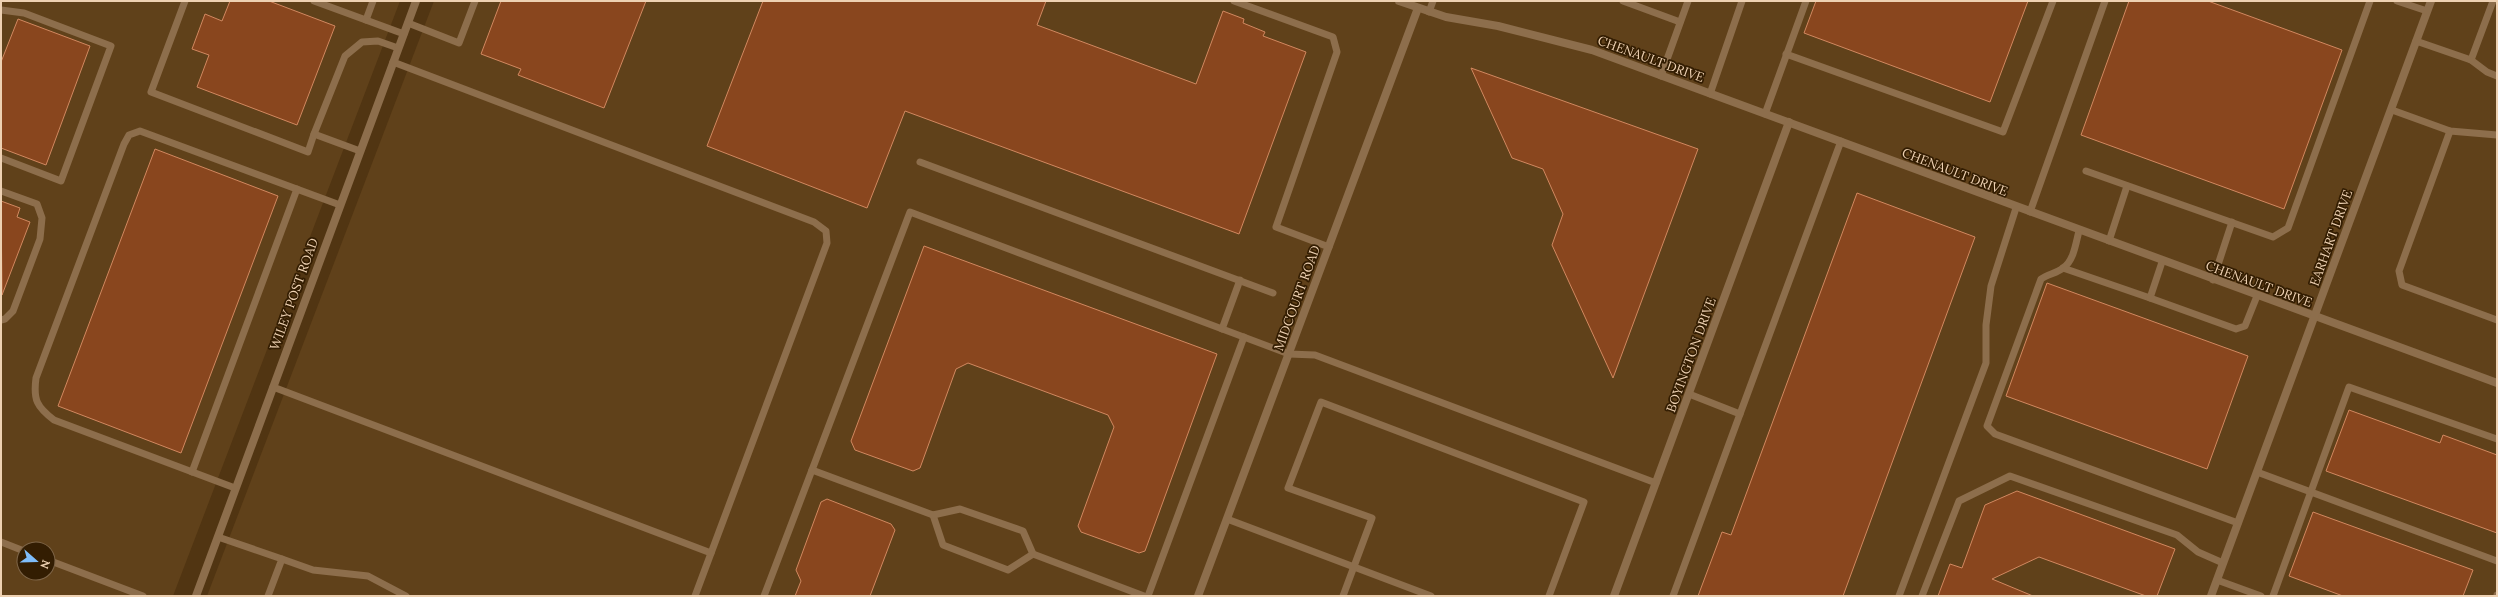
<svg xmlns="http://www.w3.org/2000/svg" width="2498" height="597" viewBox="0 0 2498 597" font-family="Lora,serif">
<rect width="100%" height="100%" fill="#513512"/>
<g fill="#60411a" fill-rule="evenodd">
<path d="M1 1H400L173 596H1ZM24 549H48V573H24Z"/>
<polygon points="434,1 2497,1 2497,596 207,596"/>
</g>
<g fill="#89461e" stroke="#d18860">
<polygon points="230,1 269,1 335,26 297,125 197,87 209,55 192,49 205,14 222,21"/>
<polygon points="501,1 646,1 604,108 518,75 521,69 481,54"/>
<polygon points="763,1 1046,1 1037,25 1196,84 1223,11 1244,19 1243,23 1265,32 1263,36 1306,52 1239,234 905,111 867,208 707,146"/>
<polygon points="1816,1 2028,1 1990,102 1804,33"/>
<polygon points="2129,1 2208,1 2342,50 2284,209 2081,135"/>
<polygon points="18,19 90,46 46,165 1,148 1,62"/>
<polygon points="1471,68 1698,149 1613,378 1552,245 1563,214 1543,169 1512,158"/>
<polygon points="155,149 278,196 181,453 58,406"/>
<polygon points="1857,193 1975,237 1843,596 1698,596 1722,532 1731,535"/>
<polygon points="1,201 20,208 17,217 30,222 2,295"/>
<polygon points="924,246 1217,354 1145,551 1139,553 1081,532 1078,526 1114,427 1108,415 968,363 956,369 920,468 913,471 855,450 851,441"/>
<polygon points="2047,283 2248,356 2207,469 2006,396"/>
<polygon points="2349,410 2440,443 2443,435 2497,455 2497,533 2326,471"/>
<polygon points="2017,491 2175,549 2157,596 2146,596 2039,557 1992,579 2033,596 1938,596 1950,564 1962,568 1985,505"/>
<polygon points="827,499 891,524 895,530 870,596 795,596 801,581 796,570 821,502"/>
<polygon points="2313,512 2473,570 2463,596 2343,596 2289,576"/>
</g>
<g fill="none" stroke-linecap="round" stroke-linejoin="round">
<g stroke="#8d6e4c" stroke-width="7">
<polyline points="185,1 151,92 308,152 314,134 360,151"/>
<polyline points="314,1 404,34"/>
<polyline points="1234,1 1333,37 1337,52 1276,227 1329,247"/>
<polyline points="1623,1 1680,22"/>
<polyline points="2397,1 2427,11"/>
<polyline points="1,10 24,13 111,46 61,181 1,158"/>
<polyline points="1429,12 1433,1"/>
<polyline points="366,20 373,1"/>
<polyline points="408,23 459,43 475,1"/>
<polyline points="2416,41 2471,60 2487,72 2497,76"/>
<polyline points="1786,54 2003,132 2053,1"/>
<polyline points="2471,60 2493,1"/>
<polyline points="393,62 814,222 826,231 827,243 695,596"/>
<polyline points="1661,76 1688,1"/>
<polyline points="1710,94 1742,1"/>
<polyline points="2392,110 2450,131 2497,135"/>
<polyline points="1765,114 1806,1"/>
<polyline points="2450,131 2399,271 2402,285 2497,320"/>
<polyline points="314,134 345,56 362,42 378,41 398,48"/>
<polyline points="920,162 1273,293"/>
<polyline points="2086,171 2273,237 2288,228 2370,1"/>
<polyline points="1,191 37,204 42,218 40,239 13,311 5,319 1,320"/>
<polyline points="2030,212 2105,1"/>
<path d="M2079 231C2076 242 2074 261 2063 268 2057 273 2048 274 2041 279L1987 426 1995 434 2238 523"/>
<polyline points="2109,241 2127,186"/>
<polyline points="2063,268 2150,298 2162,262"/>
<polyline points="2213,280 2232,222"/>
<polyline points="2150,298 2236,329 2245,326 2257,296"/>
<polyline points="1222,329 1240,280"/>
<polyline points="273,387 711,553"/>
<polyline points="1740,414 1841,141"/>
<polyline points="192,472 297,189"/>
<polyline points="2257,472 2497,561"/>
<path d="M235 488 54 420C37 407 33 400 36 378L124 144 129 135 140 131 340 205"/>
<polyline points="933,515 943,545 1008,570 1033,554"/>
<polyline points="1227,519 1431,596"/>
<polyline points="218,537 282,559 268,596"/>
<polyline points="1,542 24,551"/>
<polyline points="282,559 313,570 368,576 406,596"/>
<polyline points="48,560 143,596"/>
<polyline points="2217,580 2261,596"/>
<polyline points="764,596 812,470"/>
<polyline points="1144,596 1033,554 1023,531 960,509 933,515 812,470 910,212 1289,354 1315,355 1656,483"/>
<polyline points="1148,596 1244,337"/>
<polyline points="1343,596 1372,518 1288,488 1321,402 1584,502 1549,596"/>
<polyline points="1673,596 1740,414 1689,394"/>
<polyline points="1899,596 1986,363 1986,325 1991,286 2016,208"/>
<polyline points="1922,596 1959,501 2010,476 2177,535 2198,552 2223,563"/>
<polyline points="2273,596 2349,387 2497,439"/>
<polyline points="2497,596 2497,595"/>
</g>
<g stroke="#8d6e4c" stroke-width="8">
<polyline points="1399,1 1446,17 1498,26 1592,50 2497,383"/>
<polyline points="196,596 416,1"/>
<polyline points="1198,596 1418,8"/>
<polyline points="1614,596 1789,122"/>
<polyline points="2211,596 2431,1"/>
</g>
</g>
<g text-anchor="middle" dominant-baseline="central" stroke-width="3.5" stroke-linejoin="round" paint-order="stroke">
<g font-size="13" fill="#eed1b2" stroke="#331d02">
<text transform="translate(1651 59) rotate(20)">CHENAULT DRIVE</text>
<text transform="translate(1955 172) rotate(21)">CHENAULT DRIVE</text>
<text transform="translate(2331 238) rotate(-70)">EARHART DRIVE</text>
<text transform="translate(2259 284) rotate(20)">CHENAULT DRIVE</text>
<text transform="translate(294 294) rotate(-70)">WILEY POST ROAD</text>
<text transform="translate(1297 298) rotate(-70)">MIDCOURT ROAD</text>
<text transform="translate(1691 355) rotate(-70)">BOYINGTON DRIVE</text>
</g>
</g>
<rect width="2498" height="597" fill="none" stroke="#eed1b2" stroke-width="4"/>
<g transform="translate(36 561) rotate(110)"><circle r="19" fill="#331d02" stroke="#7e6548"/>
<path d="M0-3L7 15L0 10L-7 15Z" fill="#7fbdfa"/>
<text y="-6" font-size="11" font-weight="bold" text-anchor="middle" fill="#eed1b2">N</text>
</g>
</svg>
